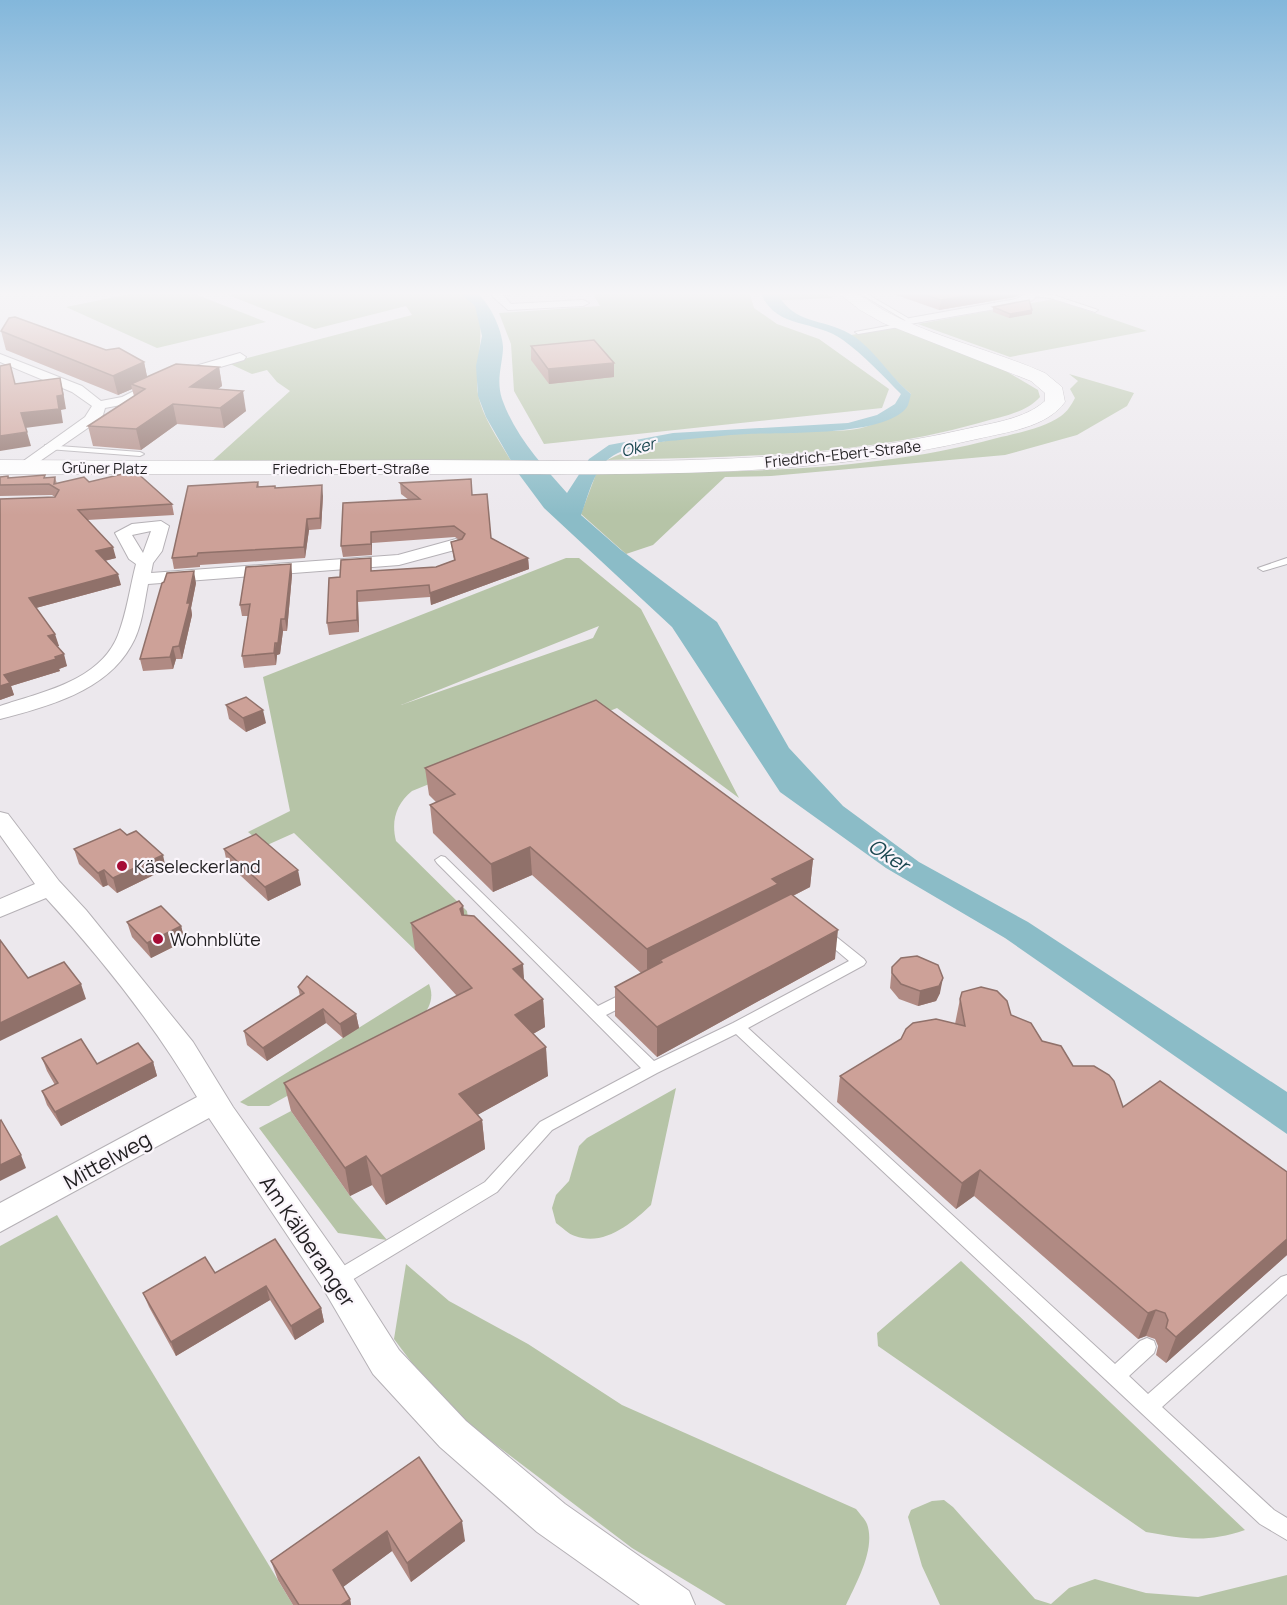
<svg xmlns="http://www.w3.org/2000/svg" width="1287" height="1605" viewBox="0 0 1287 1605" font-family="Manrope,sans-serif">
<rect width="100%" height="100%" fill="#ece8ed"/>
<g fill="#b6c4a7" fill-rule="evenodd">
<polygon points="144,291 187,291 266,322 157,348 66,307"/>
<path d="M248 291H444C452 292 463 293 470 299 491 317 473 369 478 394 482 417 499 440 511 461L208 465 290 391 277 382 267 370 252 374 228 363 412 315 406 306 315 329 228 295Z"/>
<polygon points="591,291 749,291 754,308 777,324 819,339 889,389 882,408 544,444 514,391 511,344 499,313 600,306"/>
<polygon points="765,291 823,291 832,298 764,301"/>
<polygon points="1054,299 1147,331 1010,357 918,324"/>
<path d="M896 328 1004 370 1038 390 1040 397C1026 413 1000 417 979 423 857 457 733 457 607 460 662 432 733 434 793 431 818 430 847 434 871 425 885 420 899 403 911 394 889 376 874 352 851 335Z"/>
<path d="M1069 374 1134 393 1127 406 1077 435 1005 455 771 476 725 477 653 545 626 554 581 514 596 474C729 472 868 473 997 438 1017 433 1044 428 1061 416 1067 412 1072 404 1075 398L1070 389 1078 381Z"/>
<path d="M566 558H579L641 609 739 798 617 708 412 791C396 804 391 821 396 841L467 911 468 919 462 928 415 950 294 833 265 846 248 832 290 811 263 677ZM599 626 593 638 401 705Z"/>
<path d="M429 984C437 1004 423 1017 408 1029L269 1106H248L240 1102Z"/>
<path d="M676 1088 651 1205C632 1223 604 1247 575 1236 568 1234 562 1227 556 1223L552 1208 556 1195 569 1181 579 1146 587 1138Z"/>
<polygon points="291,1111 350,1196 387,1240 338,1233 259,1128"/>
<polygon points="57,1215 293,1605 0,1605 0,1246"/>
<path d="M961 1261 1245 1530C1206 1543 1186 1539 1146 1532L878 1346 877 1333Z"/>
<path d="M406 1264 449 1301 528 1344 622 1405 856 1509C859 1513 865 1519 867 1524 876 1549 856 1583 846 1605H726L632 1548 467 1423 412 1363 394 1339Z"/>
<polygon points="944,1500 953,1507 1035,1599 1051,1604 1069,1588 1095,1579 1146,1593 1198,1597 1287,1575 1287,1605 940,1605 922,1566 908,1517 911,1510 932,1501"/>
</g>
<path fill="#8bbcc7" d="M444 291C452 291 463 289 471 291 487 294 504 333 503 349 502 366 496 380 502 399 515 436 542 465 567 493L589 459 609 445 673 433 848 423 877 415 895 404 901 394C883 376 864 355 843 340 814 319 774 330 760 291H776C794 326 821 317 850 334 874 348 889 376 911 394 910 397 909 404 907 407 885 437 783 432 748 434 725 435 702 438 680 440 657 442 624 445 606 461 592 475 588 497 581 515L621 550 717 622 789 748 843 806 919 862 1028 922 1287 1092V1134L1005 938 886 868 780 792 672 627 544 508 518 473 486 417 478 396 476 366 482 336 475 306 461 294Z"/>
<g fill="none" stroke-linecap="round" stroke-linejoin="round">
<g stroke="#b5b1b6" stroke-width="2">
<g id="service">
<polygon points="856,291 862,291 913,321 908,322"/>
<polygon points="1114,291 1123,291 1129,293 1126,295"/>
<polygon points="1034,293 1053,295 1098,310 1095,312 1050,298 1032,296"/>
<polygon points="903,323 905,326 858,334 855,332"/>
<polygon points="45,445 140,452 144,454 140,456 48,449 45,449"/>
<polygon points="1287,558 1287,564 1263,571 1258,568"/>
<polygon points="441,856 445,857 598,1006 624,993 634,993 636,997 634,1001 606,1015 654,1061 733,1023 849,961 817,934 819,931 829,931 864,959 866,962 864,965 748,1028 1115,1364 1140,1341 1147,1338 1154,1341 1156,1347 1154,1353 1129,1376 1148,1394 1281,1277 1287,1275 1287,1294 1162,1407 1274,1510 1287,1518 1287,1540 1260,1524 736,1034 657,1073 552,1130 497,1192 342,1286 336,1288 330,1286 327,1280 330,1274 485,1182 540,1122 641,1068 437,863 435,860"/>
</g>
</g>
<g stroke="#b5b1b6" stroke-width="2">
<g id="minor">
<polygon points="495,291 524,291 519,294 503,295 511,304 583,300 589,303 583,306 508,310 492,296"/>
<polygon points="1030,291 1041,291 1033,300 1018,305 910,324 904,321 910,318 1016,299"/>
<polygon points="240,353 246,357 244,360 176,380 131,403 105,408 103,415 95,423 27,470 17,470 15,467 85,417 92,406 72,392 0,362 0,354 82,386 101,401 122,397 168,374"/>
<path d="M161 521 169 526 162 551 153 563 151 573 398 555 456 539 464 544 462 548 399 565 148 584C144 604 142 628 131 646 106 691 47 707 0 719V706C42 692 100 681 118 635 127 612 130 587 136 564L129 559 115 533 132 524ZM151 531 143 553 132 535Z"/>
<path d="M0 812 8 814 59 881 86 910 193 1042 233 1107 348 1270 399 1350 466 1421 565 1504 689 1591 695 1605H640L537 1532 440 1447 373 1374 324 1290 209 1118 0 1232V1203L197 1097C155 1026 102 959 46 898L0 917V899L35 884 0 835Z"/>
</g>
</g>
<g stroke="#b5b1b6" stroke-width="1">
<path id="secondary" d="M836 291C856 289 868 301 885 311 935 338 993 350 1045 373L1062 387 1065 402C1046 428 1006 432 977 439 794 482 609 473 422 474 281 474 141 474 0 474V460C141 461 282 461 424 460 605 460 788 470 966 429 992 423 1025 419 1045 401V393L1031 381 883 323 860 310Z"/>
</g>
<use href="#service" fill="#fff" fill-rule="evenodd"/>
<use href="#minor" fill="#fff" fill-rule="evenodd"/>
<use href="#secondary" fill="#fff" fill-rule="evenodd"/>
</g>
<g fill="#b08a83">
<polygon points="889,291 1024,291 1024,292 1015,297 939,310 896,295"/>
<polygon points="993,307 1032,310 1032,314 1009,318 993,312"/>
<polygon points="1,331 106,350 144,362 147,377 219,367 222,386 218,389 246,411 224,428 177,424 141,450 93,446 88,426 134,396 132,389 118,395 6,350"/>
<polygon points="531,346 614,377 549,384 531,360"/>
<polygon points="8,476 9,478 46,478 55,477 57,484 89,482 172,504 174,515 87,520 116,558 105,561 121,585 36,608 59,646 57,646 67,666 59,669 60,671 11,686 14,695 0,700 55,497 52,495 0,496 0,477"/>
<polygon points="258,482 259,487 275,486 276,488 323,496 321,529 309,530 305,558 200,565 200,567 174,569 172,558"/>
<polygon points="400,483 472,495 491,538 528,558 529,569 431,605 430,597 358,602 359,632 329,635 327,623 340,577 372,571 436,567 454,560 451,542 459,540 455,537 372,543 372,555 343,557 341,546 409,500 401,494"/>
<polygon points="291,564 292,575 287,631 283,631 280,654 277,655 276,665 244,668 242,656 248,616 242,616 240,605"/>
<polygon points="196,583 191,608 192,615 182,659 176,659 173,669 143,671 140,659"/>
<polygon points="226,705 266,723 246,732 229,719"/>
<polygon points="425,768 813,859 810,887 793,896 835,959 657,1057 615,1016 615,987 641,973 532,875 493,892 433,833 430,805 436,802 429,795"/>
<polygon points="74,849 166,869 117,893 108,885 103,887 79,864"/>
<polygon points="224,849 301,885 268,901 227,863"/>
<polygon points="463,906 464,915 524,979 543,999 545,1027 533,1034 548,1076 477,1115 482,1120 485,1149 386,1205 372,1185 350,1196 291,1111 284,1083 457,996 415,950 411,923"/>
<polygon points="127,922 181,926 185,941 151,958 132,937"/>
<polygon points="892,967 940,993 936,1001 918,1006 899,999 890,988"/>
<polygon points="298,987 356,1014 359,1028 343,1038 326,1023 267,1061 247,1045 244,1031 300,996"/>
<polygon points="960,999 1011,1015 1123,1107 1287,1172 1287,1255 1166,1363 1156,1355 1158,1346 1155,1339 1146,1336 1138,1339 974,1196 956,1209 837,1102 840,1076 955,1024"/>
<polygon points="42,1058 97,1064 153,1062 157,1076 61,1126 47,1105 42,1091 55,1085 47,1071"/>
<polygon points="275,1239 321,1308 324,1322 295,1340 270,1300 176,1356 149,1307 143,1293 215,1273"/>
<polygon points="419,1457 465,1541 411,1582 392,1551 343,1587 350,1599 351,1605 293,1605 278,1580 271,1561"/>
</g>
<g fill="#90716a">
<polygon points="995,291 1024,291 1024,292 1015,297 939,310 941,300"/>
<polygon points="1032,310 1032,314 1009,318 1010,314"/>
<polygon points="144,362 148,381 131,384 132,389 118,395 113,376"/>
<polygon points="614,363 614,377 549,384 548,369"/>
<polygon points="219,367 222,386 195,405 190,387"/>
<polygon points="60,378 63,391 66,409 61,410 63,423 25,428 21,413 57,396"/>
<polygon points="243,391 246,411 224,428 220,408"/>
<polygon points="173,404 177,424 141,450 136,429"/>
<polygon points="27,432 31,446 0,451 0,436"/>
<polygon points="322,485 323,496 321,529 320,518"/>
<polygon points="307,519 309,530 305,558 304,547"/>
<polygon points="371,532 372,543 372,555 371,544"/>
<polygon points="113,547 116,558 99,562 96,551"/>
<polygon points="528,558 529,569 431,605 430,593"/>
<polygon points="291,564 292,575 287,631 285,619"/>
<polygon points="194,571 196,583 191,608 192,615 182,659 179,646"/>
<polygon points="118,574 121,585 32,609 29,598"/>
<polygon points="357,591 358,602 359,632 357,620"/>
<polygon points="281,619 283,631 280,654 277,655 276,665 274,653"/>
<polygon points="55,634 59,646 52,648 48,636"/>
<polygon points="173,647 176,659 173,669 170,657"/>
<polygon points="64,654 67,666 59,669 60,671 11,686 14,695 0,700 0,686 4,675"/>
<polygon points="263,710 266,723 246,732 243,718"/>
<polygon points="530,847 532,875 493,892 491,864"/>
<polygon points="163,855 166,869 117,893 113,878"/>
<polygon points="813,859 810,887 662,962 660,960 660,972 647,978 647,949 772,879"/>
<polygon points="104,870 108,885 103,887 98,873"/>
<polygon points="298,870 301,885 268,901 265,887"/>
<polygon points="463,906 466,933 460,909"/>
<polygon points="181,926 185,941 151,958 147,943"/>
<polygon points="838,930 835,959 657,1057 657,1027"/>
<polygon points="523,964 525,992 513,969"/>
<polygon points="943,978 940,993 936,1001 918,1006 920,991"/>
<polygon points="81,984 86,999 0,1041 0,1023"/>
<polygon points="543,999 545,1027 517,1043 515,1015"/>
<polygon points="323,1009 326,1023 267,1061 263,1048"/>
<polygon points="356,1014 359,1028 343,1038 340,1024"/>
<polygon points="546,1047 548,1076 463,1123 459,1094"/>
<polygon points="153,1062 157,1076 61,1126 55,1112"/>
<polygon points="482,1120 485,1149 386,1205 381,1176"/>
<polygon points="21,1155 26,1168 0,1181 0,1165"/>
<polygon points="366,1156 372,1185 350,1196 345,1168"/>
<polygon points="980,1170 974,1196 956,1209 962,1183"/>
<polygon points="1287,1239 1287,1255 1166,1363 1176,1337"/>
<polygon points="266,1286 270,1300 176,1356 171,1342"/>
<polygon points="321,1308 324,1322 295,1340 291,1326"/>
<polygon points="1156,1310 1146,1336 1138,1339 1148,1313"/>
<polygon points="462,1521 465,1541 411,1582 407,1563"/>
<polygon points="387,1531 392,1551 339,1590 333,1570"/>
<polygon points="350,1599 351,1605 341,1605"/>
</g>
<g fill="#cda198" stroke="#90716a" stroke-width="1.5">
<polygon points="913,291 995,291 941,300"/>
<polygon points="1029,300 1032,310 1010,314 993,307"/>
<polygon points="15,317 106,350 119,348 144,362 113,376 1,331 9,318"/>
<polygon points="594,340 614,363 548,369 531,346"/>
<polygon points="10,364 15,384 60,378 63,395 57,396 59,409 21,413 27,432 0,436 0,366"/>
<polygon points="176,364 219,367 190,387 243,391 220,408 173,404 136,429 88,426 145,389 131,384"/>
<polygon points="135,471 172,504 78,510 113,547 96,551 118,574 29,598 55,634 48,636 64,654 55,657 56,659 4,675 10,683 0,686 0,499 55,497 59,490 49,484 0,485 0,477 8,476 8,478 45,475 44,478 55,477 54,484 84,477 89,482"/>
<polygon points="471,479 472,495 487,494 491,538 528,558 430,593 429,585 357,591 357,620 327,623 329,578 340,577 341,560 371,558 371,571 436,567 455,560 451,542 462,539 465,534 454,526 371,532 371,544 341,546 343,503 420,499 400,483"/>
<polygon points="258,482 257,487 275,486 275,488 322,485 320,518 307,519 304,547 198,553 197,556 172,558 188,486"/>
<polygon points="291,564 285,619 281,619 278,643 275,643 274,653 242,656 250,604 240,605 246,567"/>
<polygon points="194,571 187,603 190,603 179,646 173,647 170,657 140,659 162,583 164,582 167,573"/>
<polygon points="246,697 263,710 243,718 226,705"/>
<polygon points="596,700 813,859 772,879 778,884 647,949 530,847 491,864 430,805 455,794 425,768"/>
<polygon points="120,829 127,835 136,831 163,855 113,878 104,870 98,873 74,849"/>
<polygon points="256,834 298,870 265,887 224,849"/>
<polygon points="791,894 838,930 657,1027 615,987 662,962 660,960"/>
<polygon points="459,901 463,906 460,909 462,915 474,916 523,964 513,969 543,999 515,1015 546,1047 459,1094 482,1120 381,1176 366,1156 345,1168 284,1083 472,988 411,923"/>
<polygon points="161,906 181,926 147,943 127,922"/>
<polygon points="0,940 28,978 64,962 81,984 0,1023"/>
<polygon points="917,956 938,965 943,978 939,986 920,991 901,984 892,973 892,967 901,958"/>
<polygon points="307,976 356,1014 340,1024 323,1009 263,1048 244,1031 304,993 298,987"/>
<polygon points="981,987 997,991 1007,1001 1011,1015 1031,1023 1042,1041 1061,1046 1073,1066 1094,1066 1109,1075 1114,1081 1123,1107 1160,1081 1287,1172 1287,1239 1176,1337 1166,1328 1168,1320 1165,1313 1156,1310 1148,1313 980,1170 962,1183 840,1076 901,1039 906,1029 913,1023 936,1019 965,1026 960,999 962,992"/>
<polygon points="81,1039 97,1064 138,1043 153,1062 55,1112 42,1091 58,1083 42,1058"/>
<polygon points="1,1120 21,1155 0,1165 0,1121"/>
<polygon points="275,1239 321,1308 291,1326 266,1286 171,1342 143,1293 205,1257 215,1273"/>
<polygon points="419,1457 462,1521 407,1563 387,1531 333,1570 350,1599 341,1605 299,1605 271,1561"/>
</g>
<linearGradient id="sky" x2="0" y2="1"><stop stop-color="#83b7db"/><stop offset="0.57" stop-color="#f6f5f7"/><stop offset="1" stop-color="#f6f5f7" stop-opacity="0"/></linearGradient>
<rect width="1287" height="515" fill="url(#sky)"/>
<g fill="#a60c35" stroke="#faf5fb" stroke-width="2">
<circle cx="122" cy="866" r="6"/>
<circle cx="158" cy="939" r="6"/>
</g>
<g text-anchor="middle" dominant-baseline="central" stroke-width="4.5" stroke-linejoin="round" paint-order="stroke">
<g font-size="15" fill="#211f21" stroke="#faf5fb">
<text transform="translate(843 454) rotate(-6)">Friedrich-Ebert-Straße</text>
<text transform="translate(105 468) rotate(1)">Grüner Platz</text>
<text x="351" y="468">Friedrich-Ebert-Straße</text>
</g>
<g font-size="16" font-style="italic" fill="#19464f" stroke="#faf5fb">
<text transform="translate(638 447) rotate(-14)">Oker</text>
</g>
<g font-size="18" fill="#211f21" stroke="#faf5fb" text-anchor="start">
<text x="134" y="866">Käseleckerland</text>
<text x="170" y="939">Wohnblüte</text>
</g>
<g font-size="20" font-style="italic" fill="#19464f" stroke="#faf5fb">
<text transform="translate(889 855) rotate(33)">Oker</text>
</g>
<g font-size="21" fill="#211f21" stroke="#faf5fb">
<text transform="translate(107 1160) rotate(-29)">Mittelweg</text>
<text transform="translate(308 1241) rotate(56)">Am Kälberanger</text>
</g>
</g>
</svg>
